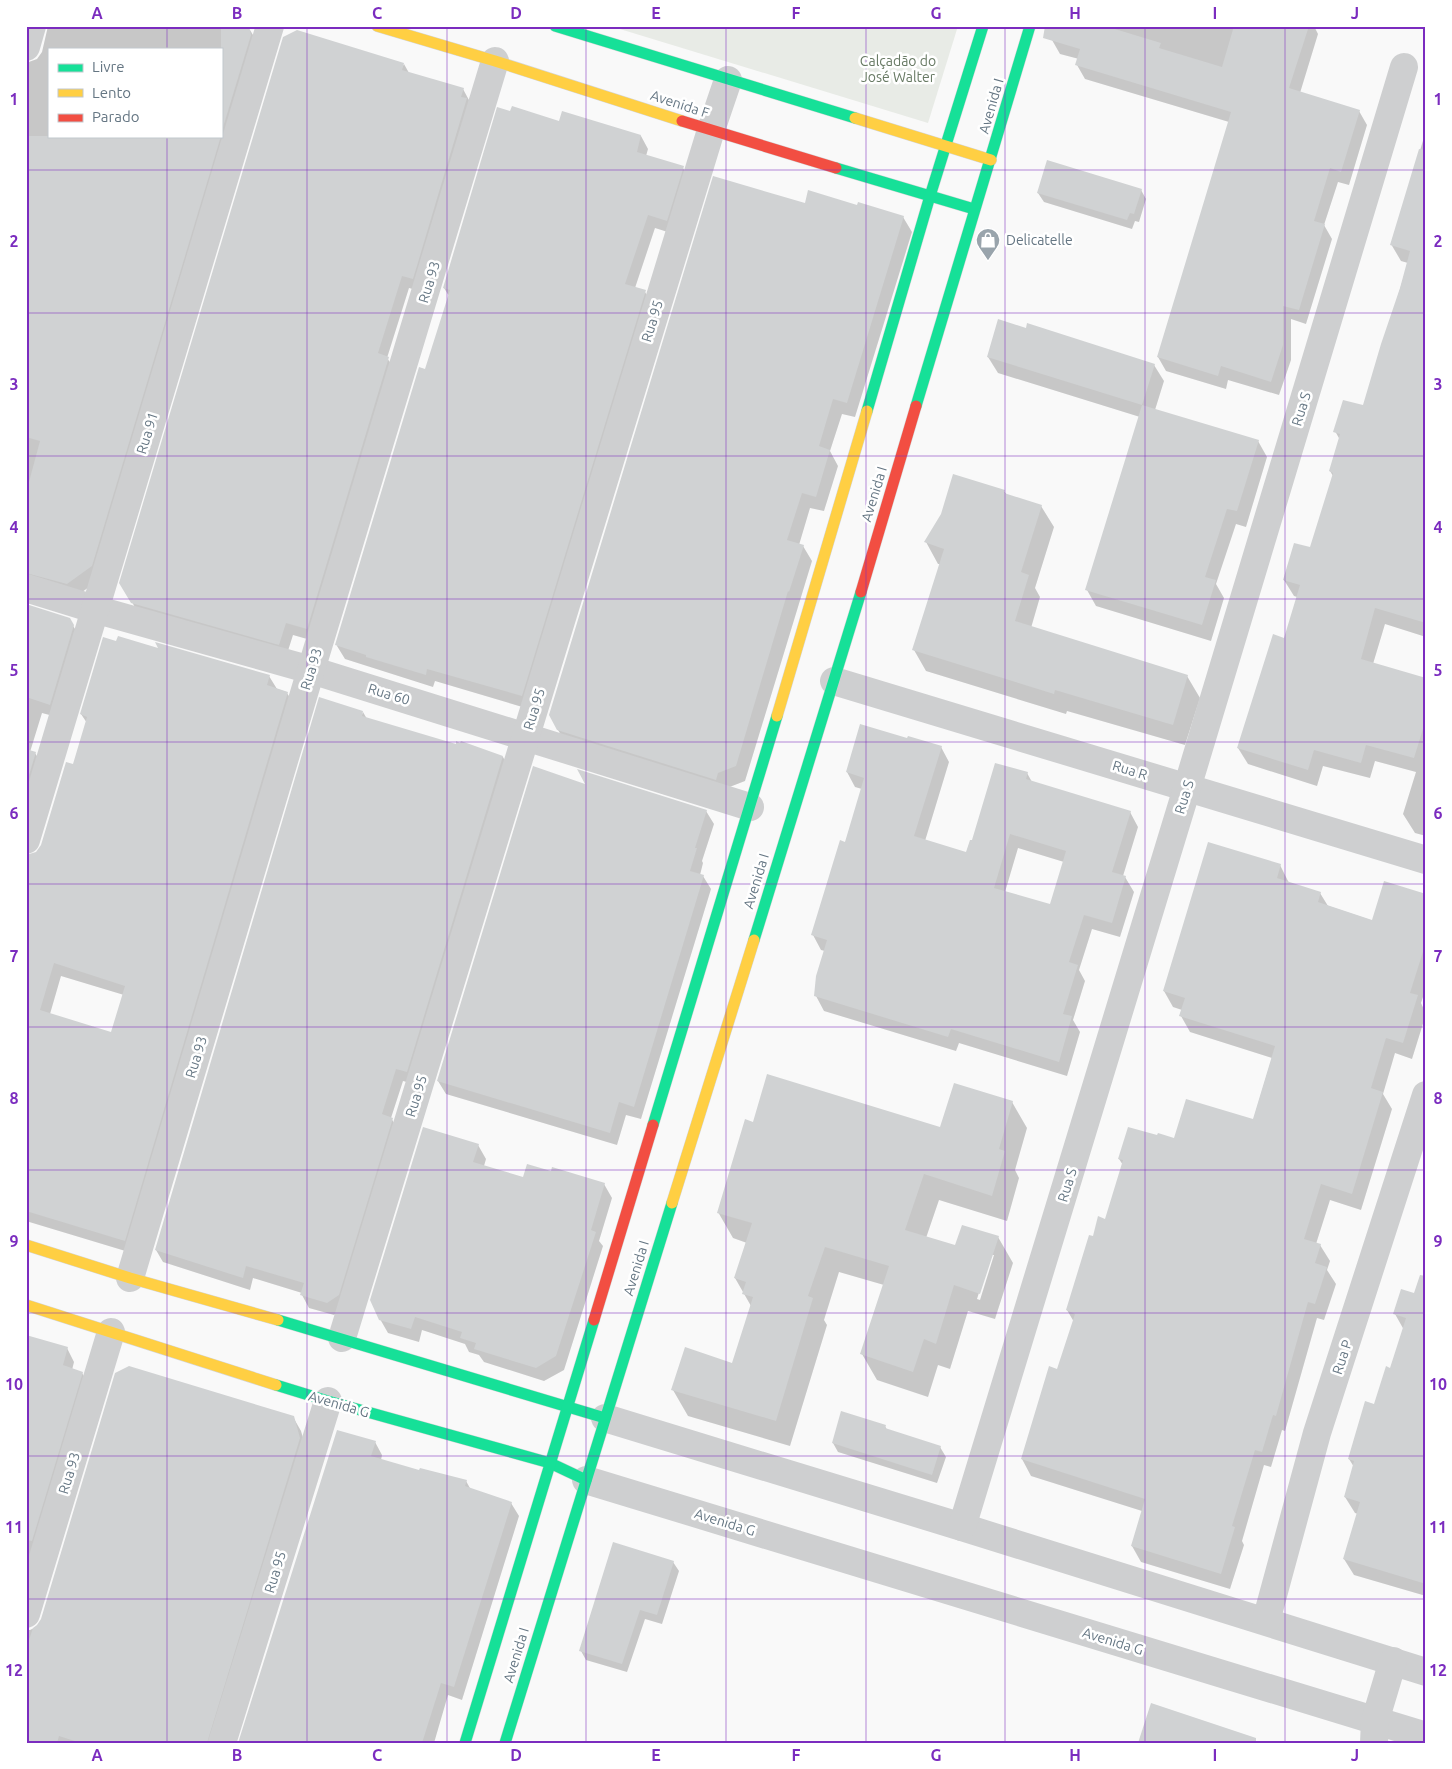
<svg xmlns="http://www.w3.org/2000/svg" width="1452" height="1769" viewBox="0 0 1452 1769" font-family="Ubuntu,sans-serif">
<rect width="100%" height="100%" fill="#f9f9f9"/>
<polygon fill="#e8ebe6" points="610,26 958,26 928,123"/>
<g fill="#0003" fill-rule="evenodd">
<path d="M48 26H239L250 30 259 45 99 580 75 597 26 588V63L37 59 42 52ZM49 49H221V136H49Z"/>
<polygon points="1057,26 1314,26 1318,34 1300,93 1359,111 1367,125 1349,185 1338,182 1324,225 1332,239 1306,324 1291,319 1291,360 1279,395 1228,380 1226,389 1166,371 1158,357 1229,122 1085,79 1077,65 1079,59 1060,54 1052,40"/>
<polygon points="404,64 409,73 463,89 470,102 420,291 409,288 387,358 396,371 314,641 293,635 286,657 140,616 121,583"/>
<polygon points="560,122 641,136 648,149 646,156 683,168 690,180 674,234 655,228 635,288 645,292 652,304 529,709 435,681 433,687 345,659 337,646 420,368 426,370 449,296 444,288"/>
<polygon points="1426,131 1426,637 1385,624 1373,664 1426,679 1426,836 1415,833 1403,814 1416,772 1375,761 1370,778 1323,766 1317,786 1248,764 1238,748 1285,639 1297,597 1294,596 1284,580 1311,549 1333,476 1330,471 1340,440 1335,431 1364,407 1408,263 1401,261 1391,244"/>
<polygon points="1141,190 1146,199 1139,222 1135,221 1132,229 1044,202 1038,193"/>
<polygon points="805,205 858,206 903,217 912,232 855,417 842,414 830,451 838,466 824,511 810,508 799,545 803,546 812,561 745,781 727,788 567,745 558,730"/>
<polygon points="988,357 1154,365 1164,381 1155,410 1258,441 1267,457 1246,527 1236,524 1216,584 1224,598 1211,641 1096,606 1087,590 1140,417 998,373"/>
<polygon points="1004,491 1007,495 1041,506 1054,527 1035,588 1040,597 1031,628 1187,676 1200,698 1185,745 1067,711 1066,714 926,671 914,650 940,564 938,564 926,542"/>
<polygon points="26,606 69,619 81,639 57,717 42,713 30,752 35,753 43,766 26,822"/>
<path d="M161 650 269 676 277 689 287 693 295 706 132 1253 26 1221V856L37 853 42 845 74 766 87 723 81 714ZM61 976 124 995 112 1034 50 1014Z"/>
<polygon points="363,712 367,719 456,745 503,757 510,770 414,1084 403,1081 391,1118 399,1131 345,1307 334,1315 309,1308 302,1295 302,1293 253,1278 250,1290 163,1262 156,1250"/>
<path d="M941 747 949 762 925 841 967 854 1027 773 1032 782 1130 812 1138 827 1123 876 1125 877 1134 892 1120 937 1092 929 1079 970 1085 981 1073 1020 1080 1032 1067 1076 959 1043 956 1051 824 1011 816 996 825 951 821 950 813 935 845 844 862 789 855 787 847 772ZM1018 848 1064 862 1051 906 1005 892Z"/>
<polygon points="587,786 706,811 714,824 702,861 703,863 700,875 703,876 711,889 641,1119 626,1115 617,1145 446,1094 438,1081"/>
<polygon points="1280,865 1289,883 1320,893 1328,906 1373,921 1426,895 1426,988 1421,1003 1426,1014 1412,1059 1395,1053 1383,1094 1392,1109 1361,1210 1330,1200 1316,1244 1320,1245 1330,1261 1327,1270 1336,1284 1324,1320 1317,1318 1285,1431 1282,1430 1271,1467 1264,1465 1242,1541 1244,1545 1230,1589 1141,1562 1132,1546 1142,1511 1031,1476 1022,1459 1050,1368 1058,1371 1074,1322 1067,1310 1094,1238 1106,1220 1123,1165 1119,1159 1175,1140 1253,1121 1272,1058 1190,1032 1181,1016 1182,1010 1173,1007 1164,991"/>
<path d="M1012 1102 1027 1128 1015 1170 1019 1178 1007 1221 939 1200 926 1238 956 1247 998 1237 1013 1263 995 1319 968 1311 950 1369 938 1365 928 1397 877 1380 862 1354 884 1285 839 1272 824 1320 827 1325 790 1446 688 1416 673 1390 733 1364 751 1306 735 1278 747 1243 733 1238 718 1212 753 1123 941 1129ZM991 1255H994L980 1300 977 1299Z"/>
<polygon points="478,1145 486,1159 484,1166 524,1179 604,1184 612,1198 599,1241 603,1246 564,1370 544,1381 484,1362 479,1355 469,1352 465,1344 422,1330 419,1342 388,1333 380,1319"/>
<polygon points="1426,1282 1426,1596 1354,1575 1344,1559 1358,1514 1355,1513 1345,1497 1354,1467 1349,1459 1391,1370 1404,1330 1395,1314 1422,1297"/>
<polygon points="26,1336 67,1348 74,1362 72,1370 82,1373 90,1386 26,1596"/>
<polygon points="293,1417 301,1431 307,1452 217,1743 26,1743 26,1630 30,1630 38,1626"/>
<polygon points="885,1426 887,1430 940,1447 946,1457 937,1483 838,1452 833,1443"/>
<polygon points="375,1442 382,1455 381,1460 420,1472 466,1481 471,1490 511,1503 519,1516 462,1700 448,1695 434,1743 240,1743"/>
<polygon points="673,1562 679,1571 662,1624 645,1619 627,1672 586,1660 581,1651"/>
</g>
<g fill="#d0d2d3" fill-rule="evenodd">
<polygon points="221,26 249,26 251,35 221,134"/>
<polygon points="1045,26 1105,26 1161,43 1159,48 1222,67 1234,26 1309,26 1289,88 1360,110 1341,172 1330,168 1314,221 1325,224 1299,310 1283,306 1283,345 1271,382 1221,366 1218,376 1157,357 1231,112 1075,65 1080,49 1043,38"/>
<polygon points="297,30 404,63 402,70 464,88 461,97 467,98 413,279 402,276 378,353 389,357 307,629 286,623 279,645 131,603 119,583 283,37"/>
<polygon points="512,106 559,121 562,111 641,135 637,152 684,166 667,221 648,215 625,284 646,290 522,696 427,669 426,675 366,657 366,655 335,645 419,367 425,369 450,290 443,288 497,107 510,111"/>
<polygon points="26,136 221,136 92,566 67,584 26,573 26,493 40,441 26,437"/>
<polygon points="1419,149 1426,150 1426,623 1375,608 1361,659 1426,678 1426,719 1414,758 1366,745 1361,763 1314,750 1308,770 1237,748 1273,634 1284,638 1300,585 1283,580 1294,543 1310,547 1333,473 1329,471 1340,434 1333,432 1343,400 1363,405 1381,344 1400,288 1410,251 1390,245"/>
<polygon points="1047,160 1142,189 1134,214 1130,213 1127,220 1037,193"/>
<polygon points="713,176 805,203 808,190 857,205 858,202 904,216 847,403 833,399 819,446 830,450 816,497 802,493 787,540 804,545 789,592 788,591 736,766 718,773 716,780 557,730 549,715"/>
<polygon points="998,319 1026,328 1027,323 1155,364 1142,405 1259,440 1237,511 1227,509 1205,577 1216,580 1202,625 1085,590 1142,405 987,357"/>
<polygon points="953,474 1005,490 1004,493 1042,505 1021,572 1029,575 1015,621 1188,675 1173,725 1055,690 1054,694 912,650 944,549 924,542 941,514"/>
<polygon points="26,604 70,618 74,625 50,705 26,697"/>
<path d="M118 636 158 648 155 642 270 675 267 685 288 692 125 1241 26 1211V855L36 852 41 845 66 762 73 764 87 717 80 714 103 637 116 641ZM54 963 125 986 111 1032 40 1010Z"/>
<polygon points="319,697 363,711 362,716 456,744 456,741 460,743 461,741 503,756 407,1072 396,1069 382,1114 393,1118 339,1295 327,1303 300,1295 304,1283 246,1266 243,1278 155,1250"/>
<path d="M860 724 907 738 908 736 942 746 914 836 966 852 970 840H972L995 763 1028 772 1026 779 1131 811 1112 872 1126 876 1112 923 1084 915 1069 962 1078 965 1063 1014 1072 1016 1059 1062 951 1029 948 1037 814 996 816 976 827 940 811 935 840 840 845 842 864 778 846 772ZM1010 834 1066 851 1050 904 994 888Z"/>
<polygon points="26,749 36,752 26,785"/>
<polygon points="533,766 585,784 577,769 707,810 695,848 697,848 690,871 704,875 634,1107 619,1102 610,1133 437,1081"/>
<polygon points="1208,842 1281,864 1277,878 1321,892 1318,902 1372,920 1384,881 1426,894 1426,942 1410,993 1418,995 1403,1043 1386,1038 1371,1088 1383,1092 1352,1194 1321,1184 1304,1239 1321,1244 1315,1263 1327,1267 1315,1304 1308,1302 1276,1416 1273,1415 1262,1452 1255,1450 1232,1526 1235,1527 1221,1574 1131,1546 1145,1499 1021,1459 1049,1366 1057,1369 1075,1314 1066,1310 1089,1235 1093,1236 1098,1216 1105,1219 1123,1160 1118,1159 1128,1127 1157,1135 1158,1133 1174,1138 1186,1099 1253,1119 1275,1046 1179,1016 1185,998 1163,991"/>
<polygon points="767,1074 940,1127 954,1083 1013,1101 999,1149 1005,1151 992,1196 924,1174 905,1230 955,1245 962,1225 999,1236 980,1294 954,1285 936,1344 924,1339 913,1372 860,1354 889,1266 825,1247 808,1296 813,1298 776,1421 671,1390 685,1347 732,1363 753,1297 742,1294 746,1282 734,1278 752,1223 717,1213 745,1119 753,1122"/>
<polygon points="423,1127 479,1144 473,1162 523,1177 527,1164 551,1171 552,1167 605,1183 591,1230 596,1232 556,1356 536,1368 474,1349 476,1343 460,1338 462,1332 415,1317 411,1329 379,1320 370,1300"/>
<polygon points="1420,1275 1426,1276 1426,1584 1343,1559 1360,1502 1344,1497 1354,1461 1348,1459 1365,1401 1374,1404 1386,1366 1390,1368 1406,1318 1393,1314 1401,1289 1414,1293"/>
<polygon points="26,1335 68,1347 63,1365 83,1372 32,1541 26,1540"/>
<polygon points="129,1366 294,1416 300,1438 207,1743 81,1743 59,1736 57,1743 26,1743 26,1649 33,1628 37,1625 41,1619 115,1373"/>
<polygon points="841,1411 886,1425 885,1428 941,1446 932,1475 832,1443"/>
<polygon points="337,1430 376,1441 371,1456 419,1470 420,1468 467,1480 465,1486 512,1502 454,1687 441,1683 422,1743 238,1743"/>
<polygon points="613,1542 674,1561 657,1615 640,1610 622,1664 579,1651"/>
<polygon points="1151,1703 1256,1738 1256,1743 1138,1743"/>
</g>
<g fill="none" stroke-linecap="round" stroke-linejoin="round">
<g stroke="#d5d6d7" stroke-width="12">
<g id="fast">
<polyline points="555,26 855,118"/>
<polyline points="836,168 974,209"/>
<polyline points="916,406 1030,26"/>
<polyline points="867,411 930,196 983,26"/>
<polyline points="754,940 861,592"/>
<polyline points="653,1125 777,716"/>
<polyline points="278,1320 605,1418"/>
<polyline points="276,1385 328,1401 550,1463 586,1480"/>
<polyline points="465,1743 594,1320"/>
<polyline points="505,1743 672,1203"/>
</g>
</g>
<g stroke="#d5d6d7" stroke-width="12">
<g id="slow">
<polyline points="377,26 495,61 682,121"/>
<polyline points="855,118 991,160"/>
<polyline points="777,716 867,411"/>
<polyline points="672,1203 754,940"/>
<polyline points="26,1245 130,1278 278,1320"/>
<polyline points="26,1305 276,1385"/>
</g>
</g>
<g stroke="#d5d6d7" stroke-width="12">
<g id="jam">
<polyline points="682,121 836,168"/>
<polyline points="861,592 916,406"/>
<polyline points="594,1320 653,1125"/>
</g>
</g>
<g stroke="#cecfd0" stroke-width="28">
<polyline points="26,47 32,26"/>
<polyline points="26,588 94,609 311,670 750,807"/>
<polyline points="834,681 1426,860"/>
<polyline points="26,840 270,26"/>
<polyline points="130,1278 311,670 495,61"/>
<polyline points="342,1338 711,130 728,80"/>
<polyline points="605,1418 962,1527 1426,1672"/>
<polyline points="586,1480 1426,1736"/>
<polyline points="962,1527 1187,788 1404,67"/>
<polyline points="26,1614 111,1332"/>
<polyline points="1266,1621 1317,1433 1426,1095"/>
<polyline points="222,1743 328,1401"/>
<polyline points="1374,1743 1375,1721 1393,1661"/>
</g>
<use href="#fast" stroke="#16e098" stroke-width="11"/>
<use href="#slow" stroke="#ffcf43" stroke-width="11"/>
<use href="#jam" stroke="#f24e42" stroke-width="11"/>
</g>
<path fill="none" stroke="#7b2cbf" stroke-width="1" stroke-opacity="0.55" d="M167 26V49M307 26V1743M447 26V1743M586 26V1743M726 26V1743M866 26V1743M1005 26V1743M1145 26V1743M1285 26V1743M167 136V1743M26 170H1426M26 313H1426M26 456H1426M26 599H1426M26 742H1426M26 884H1426M26 1027H1426M26 1170H1426M26 1313H1426M26 1456H1426M26 1599H1426"/>
<defs>
<g id="shop-pin" transform="scale(1.25)"><path d="M0 17L-7.5 6A9.5 9.5 0 1 1 7.5 6Z" fill="#99a4ac" stroke="#fff"/><path d="M-5-2.5h2.3a2.7 3.5 0 0 1 5.4 0H5L5.5 6h-11ZM-1.5-2.5h3a1.5 2.3 0 0 0-3 0Z" fill="#fff"/></g>
</defs>
<g fill-rule="evenodd">
<use href="#shop-pin" x="988" y="240"/>
</g>
<g text-anchor="middle" dominant-baseline="central" stroke-width="5" stroke-linejoin="round" paint-order="stroke">
<g font-size="14" fill="#687a64" stroke="#fff">
<text x="898" y="61">Calçadão do<tspan x="898" dy="16">José Walter</tspan></text>
</g>
<g font-size="14" fill="#657683" stroke="#fff">
<text transform="translate(680 104) rotate(18)">Avenida F</text>
<text transform="translate(991 106) rotate(-74)">Avenida I</text>
<text transform="translate(429 282) rotate(-73)">Rua 93</text>
<text transform="translate(652 321) rotate(-73)">Rua 95</text>
<text transform="translate(1301 409) rotate(-73)">Rua S</text>
<text transform="translate(147 433) rotate(-73)">Rua 91</text>
<text transform="translate(874 494) rotate(-73)">Avenida I</text>
<text transform="translate(311 669) rotate(-73)">Rua 93</text>
<text transform="translate(389 694) rotate(17)">Rua 60</text>
<text transform="translate(534 709) rotate(-73)">Rua 95</text>
<text transform="translate(1130 770) rotate(17)">Rua R</text>
<text transform="translate(1184 797) rotate(-73)">Rua S</text>
<text transform="translate(756 881) rotate(-73)">Avenida I</text>
<text transform="translate(196 1057) rotate(-73)">Rua 93</text>
<text transform="translate(416 1096) rotate(-73)">Rua 95</text>
<text transform="translate(1067 1185) rotate(-73)">Rua S</text>
<text transform="translate(636 1268) rotate(-73)">Avenida I</text>
<text transform="translate(1342 1357) rotate(-72)">Rua P</text>
<text transform="translate(339 1404) rotate(16)">Avenida G</text>
<text transform="translate(69 1473) rotate(-73)">Rua 93</text>
<text transform="translate(725 1522) rotate(17)">Avenida G</text>
<text transform="translate(275 1572) rotate(-73)">Rua 95</text>
<text transform="translate(1113 1641) rotate(17)">Avenida G</text>
<text transform="translate(516 1655) rotate(-73)">Avenida I</text>
</g>
<g font-size="14" fill="#657683" stroke="#fff" text-anchor="start">
<text x="1006" y="240">Delicatelle</text>
</g>
</g>
<rect width="1452" height="1769" fill="none" stroke="#ffffff" stroke-width="55"/>
<rect x="48" y="48" width="175" height="90" fill="#ffffff" stroke="#c1c8cd"/>
<rect x="58" y="64" width="25" height="8" fill="#16e098" stroke="#c1c8cd"/>
<text x="92" y="72" font-size="15" fill="#657683">Livre</text>
<rect x="58" y="89" width="25" height="8" fill="#ffcf43" stroke="#c1c8cd"/>
<text x="92" y="98" font-size="15" fill="#657683">Lento</text>
<rect x="58" y="114" width="25" height="8" fill="#f24e42" stroke="#c1c8cd"/>
<text x="92" y="122" font-size="15" fill="#657683">Parado</text>
<rect x="28" y="28" width="1396" height="1714" fill="none" stroke="#7b2cbf" stroke-width="2"/>
<g font-size="16" text-anchor="middle" font-weight="bold" fill="#7b2cbf">
<text x="97" y="19">A</text>
<text x="237" y="19">B</text>
<text x="377" y="19">C</text>
<text x="516" y="19">D</text>
<text x="656" y="19">E</text>
<text x="796" y="19">F</text>
<text x="936" y="19">G</text>
<text x="1075" y="19">H</text>
<text x="1215" y="19">I</text>
<text x="1355" y="19">J</text>
<text x="14" y="105">1</text>
<text x="1438" y="105">1</text>
<text x="14" y="247">2</text>
<text x="1438" y="247">2</text>
<text x="14" y="390">3</text>
<text x="1438" y="390">3</text>
<text x="14" y="533">4</text>
<text x="1438" y="533">4</text>
<text x="14" y="676">5</text>
<text x="1438" y="676">5</text>
<text x="14" y="819">6</text>
<text x="1438" y="819">6</text>
<text x="14" y="962">7</text>
<text x="1438" y="962">7</text>
<text x="14" y="1104">8</text>
<text x="1438" y="1104">8</text>
<text x="14" y="1247">9</text>
<text x="1438" y="1247">9</text>
<text x="14" y="1390">10</text>
<text x="1438" y="1390">10</text>
<text x="14" y="1533">11</text>
<text x="1438" y="1533">11</text>
<text x="14" y="1676">12</text>
<text x="1438" y="1676">12</text>
<text x="97" y="1761">A</text>
<text x="237" y="1761">B</text>
<text x="377" y="1761">C</text>
<text x="516" y="1761">D</text>
<text x="656" y="1761">E</text>
<text x="796" y="1761">F</text>
<text x="936" y="1761">G</text>
<text x="1075" y="1761">H</text>
<text x="1215" y="1761">I</text>
<text x="1355" y="1761">J</text>
</g>
</svg>
